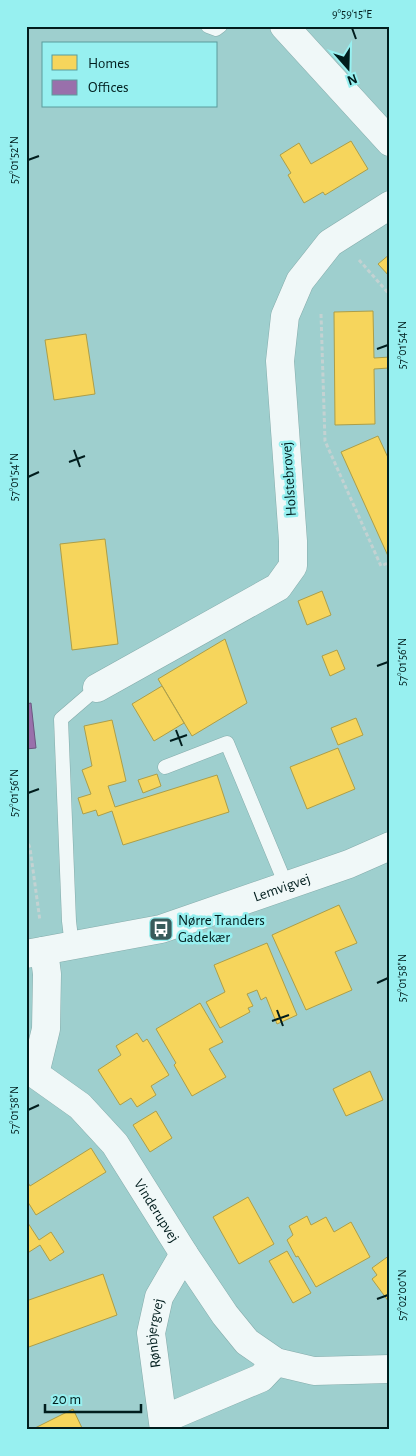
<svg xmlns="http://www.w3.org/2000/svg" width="416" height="1456" viewBox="0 0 416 1456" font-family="'Alegreya Sans',sans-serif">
<rect width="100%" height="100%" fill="#9ecfce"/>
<g fill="#f6d55c" stroke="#ac9e49">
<polygon points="351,141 368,169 325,195 323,192 304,203 288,175 291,173 280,155 299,143 311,164"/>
<polygon points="390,254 390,277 378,264"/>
<polygon points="373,311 374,358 390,357 390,379 389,368 374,369 375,424 335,425 334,312"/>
<polygon points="86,334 95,394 54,400 45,340"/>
<polygon points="378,436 390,462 390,556 388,556 341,452"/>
<polygon points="105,539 118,644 72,650 60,544"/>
<polygon points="322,591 331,615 307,625 298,601"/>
<polygon points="225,639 247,703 192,736 158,679"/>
<polygon points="337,650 345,669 330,676 322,656"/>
<polygon points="162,686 184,723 154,741 132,704"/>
<polygon points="356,718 363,735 338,745 331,728"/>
<polygon points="112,720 126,781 108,786 115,807 217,775 229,812 123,845 112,811 98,816 96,810 83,814 78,798 91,794 82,770 92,766 84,726"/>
<polygon points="338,748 355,789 307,809 290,767"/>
<polygon points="157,774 161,786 143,793 138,780"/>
<polygon points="339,905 357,943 335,952 352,990 306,1010 272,935"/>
<polygon points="267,943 297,1015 277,1024 266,997 261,1000 257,990 247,994 253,1006 248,1008 250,1012 220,1028 206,1002 225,992 214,965"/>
<polygon points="200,1003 223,1042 209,1049 226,1077 192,1096 174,1065 176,1063 156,1029"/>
<polygon points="137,1033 143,1042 147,1039 169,1075 151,1086 156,1095 137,1107 131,1098 120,1105 98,1070 121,1055 116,1046"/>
<polygon points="370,1071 383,1100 346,1116 333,1089"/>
<polygon points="156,1111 172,1138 150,1152 133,1125"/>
<polygon points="91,1148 106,1172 36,1215 26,1199 26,1179 30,1186"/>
<polygon points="248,1197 274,1244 239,1264 213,1217"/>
<polygon points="307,1216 311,1225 326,1217 334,1232 351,1222 370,1257 316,1287 298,1256 296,1257 287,1240 293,1235 289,1226"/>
<polygon points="26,1220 39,1240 51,1232 64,1252 50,1261 40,1245 26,1254"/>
<polygon points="287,1251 311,1293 293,1303 269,1261"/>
<polygon points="390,1255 390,1302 389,1302 372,1279 377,1275 372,1268"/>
<polygon points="103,1274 117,1315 26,1348 26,1301"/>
<polygon points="73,1409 83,1430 31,1430"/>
</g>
<polygon fill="#9970ab" stroke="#6b5780" points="31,703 36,748 26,749 26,704"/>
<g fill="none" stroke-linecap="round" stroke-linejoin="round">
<g stroke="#85acab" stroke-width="15">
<g id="service">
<polyline points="208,26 216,29 220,26"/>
<polyline points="165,767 227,743 286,885"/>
<polyline points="72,946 69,921 61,719 97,688"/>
</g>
</g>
<g stroke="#85acab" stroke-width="29">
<g id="minor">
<polyline points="284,26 390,142"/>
<polyline points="97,688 278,587 293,566 293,541 280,361 285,316 300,281 330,243 390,205"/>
<path id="s1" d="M44 951 47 974 46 1029 35 1074 80 1106 115 1144 184 1254 225 1315 247 1342 276 1362 314 1371 390 1369"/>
<polyline points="164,1419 261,1378 276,1362"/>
<path id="s2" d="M164 1430 151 1333 159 1297 184 1254"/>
</g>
</g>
<g stroke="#85acab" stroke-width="29">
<g id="tertiary">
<path id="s3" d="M26 954 161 929 349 864 390 846"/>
</g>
</g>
<g stroke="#c3d2d2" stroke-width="3" stroke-dasharray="4 2.5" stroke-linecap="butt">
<polyline points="359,260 390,295"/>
<polyline points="321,314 325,441 381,566 390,562"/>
<polyline points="26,838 30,848 40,921"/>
</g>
<use href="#service" stroke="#f0f8f8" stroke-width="14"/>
<use href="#minor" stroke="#f0f8f8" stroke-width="28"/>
<use href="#tertiary" stroke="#f0f8f8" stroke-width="28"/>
</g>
<path fill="none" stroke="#011d1d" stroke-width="2" d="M352 28 356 39M28 160 39 156M377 349 388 345M74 450 80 467M69 462 85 456M28 477 39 472M377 666 388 662M176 730 182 746M170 741 187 735M28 793 39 789M377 983 388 978M277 1010 283 1026M272 1021 289 1015M28 1110 39 1105M377 1299 388 1295"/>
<defs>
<g id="bus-square" transform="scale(1.25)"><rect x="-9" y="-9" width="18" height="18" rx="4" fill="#385b5b" stroke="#97f0f0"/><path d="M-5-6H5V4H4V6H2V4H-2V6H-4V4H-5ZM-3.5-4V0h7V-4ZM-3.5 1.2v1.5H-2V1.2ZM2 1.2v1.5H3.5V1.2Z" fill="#fff"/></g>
</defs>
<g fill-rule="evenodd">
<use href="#bus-square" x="161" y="929"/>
</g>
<g text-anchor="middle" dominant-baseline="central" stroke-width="5" stroke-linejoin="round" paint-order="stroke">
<g font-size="15" fill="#011d1d" stroke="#97f0f0">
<text transform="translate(289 479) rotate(-94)">Holstebrovej</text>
<text stroke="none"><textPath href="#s3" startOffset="265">Lemvigvej</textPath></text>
<text stroke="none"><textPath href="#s1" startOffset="310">Vinderupvej</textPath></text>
<text stroke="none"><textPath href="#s2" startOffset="98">Rønbjergvej</textPath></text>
</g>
<g font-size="15" fill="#011d1d" stroke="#97f0f0" text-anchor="start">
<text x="178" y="920">Nørre Tranders<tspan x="178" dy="17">Gadekær</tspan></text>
</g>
</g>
<rect width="416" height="1456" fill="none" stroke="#97f0f0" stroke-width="55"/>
<rect x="42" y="42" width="175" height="65" fill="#97f0f0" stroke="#5b9c9c"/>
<rect x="52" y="55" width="25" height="15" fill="#f6d55c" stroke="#5b9c9c"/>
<text x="88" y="68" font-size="15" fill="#011d1d">Homes</text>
<rect x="52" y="80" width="25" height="15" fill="#9970ab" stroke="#5b9c9c"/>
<text x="88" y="92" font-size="15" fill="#011d1d">Offices</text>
<g transform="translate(348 68) rotate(160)" stroke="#97f0f0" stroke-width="4" paint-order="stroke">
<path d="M0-4L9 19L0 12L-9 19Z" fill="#011d1d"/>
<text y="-8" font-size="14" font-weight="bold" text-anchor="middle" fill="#011d1d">N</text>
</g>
<path d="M45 1404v8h96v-8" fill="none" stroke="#011d1d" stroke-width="2.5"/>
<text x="52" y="1404" font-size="15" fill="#011d1d" stroke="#97f0f0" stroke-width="4" paint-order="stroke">20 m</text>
<rect x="28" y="28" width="360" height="1400" fill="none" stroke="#011d1d" stroke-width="2"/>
<g font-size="12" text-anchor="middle" fill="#011d1d">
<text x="352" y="18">9°59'15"E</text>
<text transform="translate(14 160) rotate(-90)" y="4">57°01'52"N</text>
<text transform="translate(402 345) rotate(-90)" y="4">57°01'54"N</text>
<text transform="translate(14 477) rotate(-90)" y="4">57°01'54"N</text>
<text transform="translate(402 662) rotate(-90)" y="4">57°01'56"N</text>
<text transform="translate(14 793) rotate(-90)" y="4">57°01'56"N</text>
<text transform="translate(402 978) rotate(-90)" y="4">57°01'58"N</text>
<text transform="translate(14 1110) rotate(-90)" y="4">57°01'58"N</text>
<text transform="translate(402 1295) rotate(-90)" y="4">57°02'00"N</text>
</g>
</svg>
